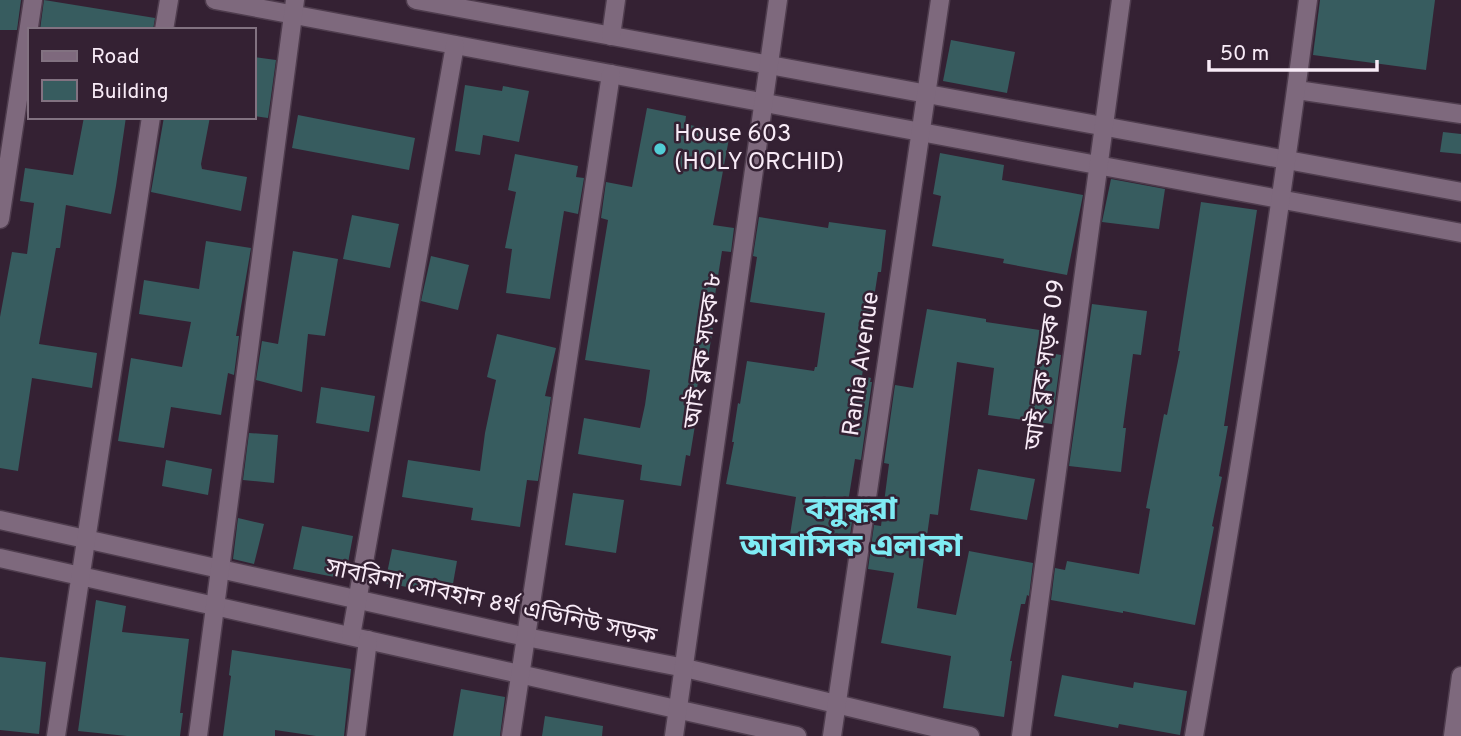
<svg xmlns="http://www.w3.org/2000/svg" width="1461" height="736" viewBox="0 0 1461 736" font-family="Overpass,'Noto Sans Bengali',sans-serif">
<rect width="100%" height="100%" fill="#342133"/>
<g fill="#375c5f">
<polygon points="0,0 21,0 17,30 0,30"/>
<polygon points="44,0 155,18 153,30 40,30"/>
<polygon points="1320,0 1435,0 1426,70 1313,55"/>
<polygon points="951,40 1015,52 1007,93 943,81"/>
<polygon points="254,57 276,60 268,118 254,116"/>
<polygon points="465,85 502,91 503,86 529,91 519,142 483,135 480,155 455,151"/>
<polygon points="647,108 686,116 685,124 730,133 713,225 734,228 731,252 722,251 710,327 713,328 707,364 701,363 693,413 697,413 690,456 686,455 681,486 640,480 642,465 578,454 584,418 640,428 645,405 650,370 585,360 608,220 601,218 606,182 632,187"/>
<polygon points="298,115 415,138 409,170 292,148"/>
<polygon points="84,117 126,117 116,186 111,214 66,205 60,248 56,248 39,344 97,353 92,388 32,378 18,471 0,468 0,317 12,252 27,254 34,203 20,201 25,168 73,175"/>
<polygon points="164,117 210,117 201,164 202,169 247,177 241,211 151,192"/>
<polygon points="1443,132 1461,134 1461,154 1440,152"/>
<polygon points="940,153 1004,165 1002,180 1083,195 1067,275 1003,263 1004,259 932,246 941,196 933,194"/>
<polygon points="515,154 578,166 576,177 584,178 578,214 564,211 550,299 506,293 512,249 505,248 516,192 508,190"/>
<polygon points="1111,179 1165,189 1159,229 1102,222"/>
<polygon points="1201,202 1257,210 1224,426 1228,426 1219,476 1222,477 1212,526 1214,527 1195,625 1123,611 1123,613 1051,600 1055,568 1065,570 1067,561 1139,574 1150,509 1146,508 1164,414 1167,415 1180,351 1178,351"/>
<polygon points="352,215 399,224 390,268 343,259"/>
<polygon points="759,217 828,228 829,222 886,230 881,272 878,272 862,376 871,378 870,382 872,382 861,460 855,459 845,521 852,522 848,550 789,541 796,497 726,484 734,442 732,442 738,403 740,404 747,361 814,371 815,367 817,367 825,313 750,302 757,257 753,256"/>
<polygon points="206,241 251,248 236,336 239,336 234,375 228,373 221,415 171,407 164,448 118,441 131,358 182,367 191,322 139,314 144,280 199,289"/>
<polygon points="293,251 338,259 325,336 308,334 302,392 256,380 262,341 278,344"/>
<polygon points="431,256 469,265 458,310 421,301"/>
<polygon points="1092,304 1147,311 1141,355 1133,354 1123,428 1126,428 1121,472 1069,466"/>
<polygon points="927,309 986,319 986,322 1053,332 1050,353 1061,355 1052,424 988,415 994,368 957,362 938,515 930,514 917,608 956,615 969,551 1033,563 1029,596 1027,595 1025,604 1021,604 1010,661 1012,661 1004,717 943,708 951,656 881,643 894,573 868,569 874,525 881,526 889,464 884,463 895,385 913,388"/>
<polygon points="497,334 556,348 545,396 551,397 538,481 527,480 520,527 471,520 473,508 402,497 408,460 480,471 485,433 496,380 487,377"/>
<polygon points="321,387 375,396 369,432 316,423"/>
<polygon points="249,433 278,435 274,483 243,480"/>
<polygon points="166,460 212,469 208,495 162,486"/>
<polygon points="978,469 1035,479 1027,520 970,510"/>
<polygon points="573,493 624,500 616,553 565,545"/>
<polygon points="238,518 264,524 254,564 233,559"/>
<polygon points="302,526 353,536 345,579 293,569"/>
<polygon points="392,549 457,561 451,595 385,583"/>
<polygon points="96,600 126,606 122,632 189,639 180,713 183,713 180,736 127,736 78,731"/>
<polygon points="232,650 351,669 344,736 316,736 275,730 275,736 223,736 231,676 229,675"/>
<polygon points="0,657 46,662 39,734 0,730"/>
<polygon points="1062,675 1133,688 1134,682 1187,691 1180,735 1119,724 1118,728 1054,716"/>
<polygon points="461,689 505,697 500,736 453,736"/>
<polygon points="545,716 603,726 602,736 542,736"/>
</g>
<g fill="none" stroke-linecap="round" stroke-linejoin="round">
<g stroke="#4f3d4e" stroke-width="21">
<g id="minor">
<polyline points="215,0 1461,233"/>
<polyline points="416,0 1461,192"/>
<polyline points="164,30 169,0"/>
<polyline points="611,36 616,0"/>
<polyline points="1297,90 1461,114"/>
<polyline points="0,219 33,0"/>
<polyline points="0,520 526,637 685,668 970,736"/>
<polyline points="0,558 797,736"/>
<polyline points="351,636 455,45"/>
<polyline points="56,736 151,117"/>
<polyline points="198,736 295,0"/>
<polyline points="356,736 368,640"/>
<polyline points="511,736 611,74"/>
<polyline points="674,736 778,0"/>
<polyline points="832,736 940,0"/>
<polyline points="1021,736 1121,0"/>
<path d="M1194 736C1237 491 1276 246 1308 0"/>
<polyline points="1453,736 1461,676"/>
</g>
</g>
<use href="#minor" stroke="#7e697d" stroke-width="18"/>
</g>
<circle fill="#52ccd5" stroke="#342133" stroke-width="2.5" cx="660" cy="149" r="7"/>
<g text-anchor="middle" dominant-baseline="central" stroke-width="5" stroke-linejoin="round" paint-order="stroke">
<g font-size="24" fill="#f8ebf7" stroke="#342133" text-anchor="start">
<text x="674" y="135">House 603<tspan x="674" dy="28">(HOLY ORCHID)</tspan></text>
</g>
<g font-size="24" fill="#f8ebf7" stroke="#342133">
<text transform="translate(704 351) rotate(-82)">আই ব্লক সড়ক ৮</text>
<text transform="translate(862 364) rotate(-82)">Rania Avenue</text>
<text transform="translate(1046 365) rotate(-82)">আই ব্লক সড়ক 09</text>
<text transform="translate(491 603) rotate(12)">সাবরিনা সোবহান ৪র্থ এভিনিউ সড়ক</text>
</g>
<g font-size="32" font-weight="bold" fill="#7febf4" stroke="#342133">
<text x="851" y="511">বসুন্ধরা<tspan x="851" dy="37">আবাসিক এলাকা</tspan></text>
</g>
</g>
<rect x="28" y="28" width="228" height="91" fill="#342133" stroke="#827281" stroke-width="2"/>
<rect x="42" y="51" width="35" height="10" fill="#7e697d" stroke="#827281" stroke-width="2"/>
<text x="91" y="63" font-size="21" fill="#f8ebf7">Road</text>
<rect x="42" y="80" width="35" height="21" fill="#375c5f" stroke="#827281" stroke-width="2"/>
<text x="91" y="98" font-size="21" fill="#f8ebf7">Building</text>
<path d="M1209 60v10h168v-10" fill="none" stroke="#f8ebf7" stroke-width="3.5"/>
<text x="1220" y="60" font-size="21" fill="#f8ebf7" stroke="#342133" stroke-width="5" paint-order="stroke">50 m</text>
</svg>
